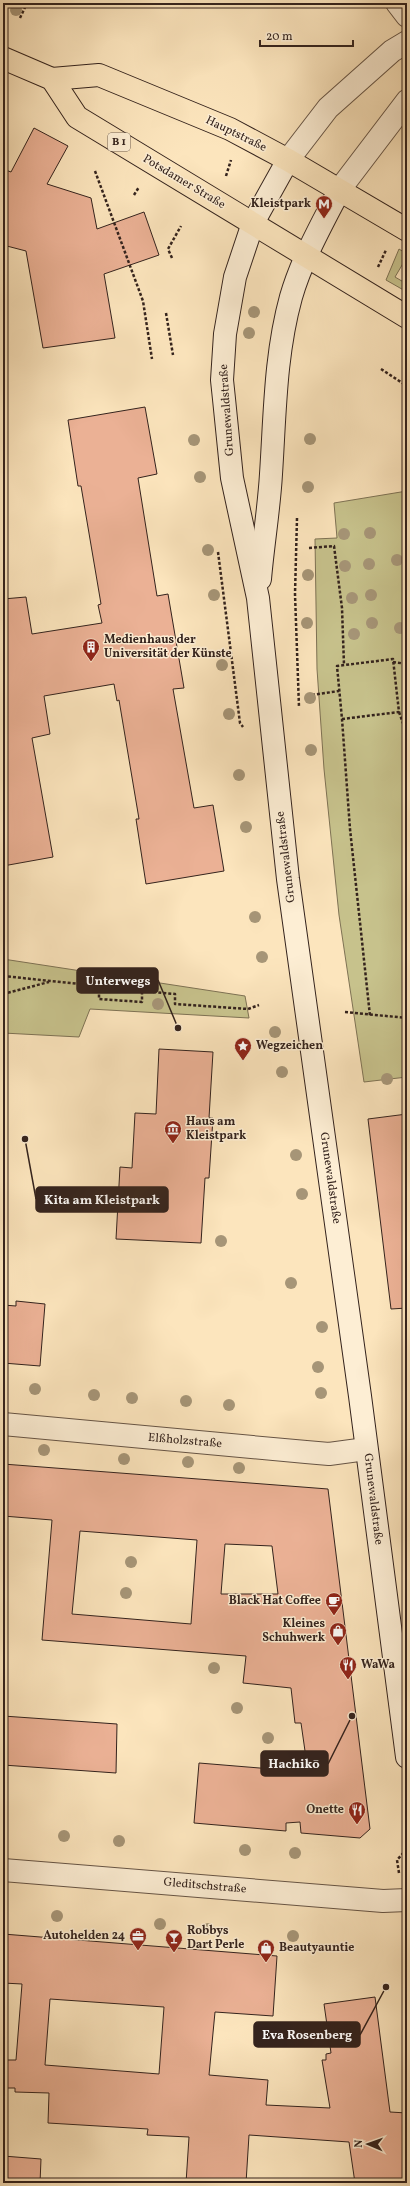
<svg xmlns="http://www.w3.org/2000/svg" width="410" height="2186" viewBox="0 0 410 2186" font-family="Vollkorn,serif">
<rect width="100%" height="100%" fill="#fce5bd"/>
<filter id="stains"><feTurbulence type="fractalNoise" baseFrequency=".005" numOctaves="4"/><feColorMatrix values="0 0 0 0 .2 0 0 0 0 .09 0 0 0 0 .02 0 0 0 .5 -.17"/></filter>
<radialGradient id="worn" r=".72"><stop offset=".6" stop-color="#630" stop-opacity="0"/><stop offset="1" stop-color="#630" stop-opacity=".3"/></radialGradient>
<g fill="#c7c28c" stroke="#7e7254">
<polygon points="399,249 407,254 407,261 405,260 395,277 407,284 407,292 386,280"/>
<polygon points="407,491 407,1077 364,1082 339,915 324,769 317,669 315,539 337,538 334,503"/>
<polygon points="3,959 245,996 249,1018 90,1009 79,1037 3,1033"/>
</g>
<g fill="#ebb195" stroke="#34231d" fill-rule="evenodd">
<polygon points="34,128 68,146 47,184 91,198 97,229 144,212 159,255 104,274 115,338 43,348 26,251 3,245 3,169 11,172"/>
<polygon points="145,407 157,474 138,478 157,596 168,594 184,688 173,689 194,808 213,805 224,871 146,884 136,819 139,819 119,700 117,701 114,684 44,696 50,734 32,738 53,857 3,866 3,599 26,597 32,634 102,623 98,605 101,604 81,486 78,486 68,420"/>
<polygon points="159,1049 213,1052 209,1118 213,1118 209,1178 205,1178 201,1243 116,1239 120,1167 132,1168 135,1113 156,1114"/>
<polygon points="407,1114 407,1308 391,1309 368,1119"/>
<polygon points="16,1301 45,1304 40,1366 3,1363 3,1305 16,1306"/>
<path d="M3 1464 328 1489 370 1829 360 1838 301 1833 300 1822 286 1823V1831L194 1823 199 1763 308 1772 301 1723H295L291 1688 243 1683 246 1656 42 1640 52 1520 3 1516ZM80 1531 197 1540 191 1624 72 1614ZM225 1544 272 1546 278 1594H221Z"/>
<polygon points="3,1716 117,1724 116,1773 3,1765"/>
<path d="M3 1934 277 1956 273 2016 215 2012 209 2075 268 2080 266 2105 330 2108 322 2060H326V2054L331 2053 324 2004 375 1997 390 2112 407 2113V2183H355L349 2142 249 2135 246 2183H186L189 2137 147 2135 148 2129 48 2123 49 2093 15 2092V2088H3V2060H16L22 1984 3 1983ZM50 1999 164 2007 159 2074 45 2065Z"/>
<polygon points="3,2156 41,2159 40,2183 3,2183"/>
</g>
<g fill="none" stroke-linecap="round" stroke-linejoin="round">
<g stroke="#665445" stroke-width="24">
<g id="minor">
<polyline points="397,3 407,16"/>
<polyline points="288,160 328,108 392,51 407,42"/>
<polyline points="340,189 407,101"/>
<polyline points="3,1424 306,1452 329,1454 366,1449"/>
<polyline points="3,1870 383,1901 407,1900"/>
</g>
</g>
<g stroke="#34231d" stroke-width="24">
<g id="secondary">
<polyline points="288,160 253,223 235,277 225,334 222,380 224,399 232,478 258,598 288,879 360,1396 407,1757"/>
<path d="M260 579C263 544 269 509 271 474 275 414 275 355 291 297 302 259 322 224 340 189"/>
</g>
</g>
<g stroke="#34231d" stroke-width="24">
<g id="primary">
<polyline points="3,58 52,79 77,117 407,317"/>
<polyline points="52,79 99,75 230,129 288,160 407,230"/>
</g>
</g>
<g stroke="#34231d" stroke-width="2.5" stroke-dasharray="3 2" stroke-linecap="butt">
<polyline points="20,18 27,3"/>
<polyline points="95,171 143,301 152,359"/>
<polyline points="226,176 231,160"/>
<polyline points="134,195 139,187"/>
<polyline points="172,258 168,249 181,226"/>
<polyline points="378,267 386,250"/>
<polyline points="166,313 173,355"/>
<polyline points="381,369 407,386"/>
<polyline points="297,518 295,594 299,707"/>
<polyline points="309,548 334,546 342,608 344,665"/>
<polyline points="218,552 240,723 243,727"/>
<polyline points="393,662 407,664"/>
<polyline points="312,695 339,691"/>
<polyline points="399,712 404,726 407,729"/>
<polyline points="342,719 399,712 393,659 337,666 342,719 350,829 370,1016"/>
<polyline points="3,976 99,986 99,999 142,1002 142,991 175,994 175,1004 248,1009 259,1005"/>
<polyline points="3,994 49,982"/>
<polyline points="345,1012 407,1018"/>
<polyline points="399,1873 397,1860 407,1849"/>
<polyline points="405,1927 407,1944"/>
</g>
<use href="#minor" stroke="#fdeed4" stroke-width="22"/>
<use href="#secondary" stroke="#fdeed4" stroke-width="22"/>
<use href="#primary" stroke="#fce5bd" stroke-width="22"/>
</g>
<g fill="#a69577">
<circle cx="16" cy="10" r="6"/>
<circle cx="254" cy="312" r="6"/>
<circle cx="249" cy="333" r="6"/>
<circle cx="310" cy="439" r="6"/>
<circle cx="194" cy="440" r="6"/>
<circle cx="200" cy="477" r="6"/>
<circle cx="308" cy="487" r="6"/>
<circle cx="370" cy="533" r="6"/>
<circle cx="344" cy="534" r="6"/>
<circle cx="208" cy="550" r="6"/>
<circle cx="397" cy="560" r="6"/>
<circle cx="369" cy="564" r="6"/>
<circle cx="345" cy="566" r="6"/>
<circle cx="308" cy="575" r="6"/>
<circle cx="214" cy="595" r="6"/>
<circle cx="371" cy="595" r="6"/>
<circle cx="352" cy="598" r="6"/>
<circle cx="307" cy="623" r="6"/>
<circle cx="372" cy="623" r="6"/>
<circle cx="400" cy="628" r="6"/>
<circle cx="354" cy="634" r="6"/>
<circle cx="222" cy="665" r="6"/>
<circle cx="310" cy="698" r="6"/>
<circle cx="229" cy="714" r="6"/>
<circle cx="311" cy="750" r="6"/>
<circle cx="239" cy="775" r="6"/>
<circle cx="246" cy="827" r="6"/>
<circle cx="255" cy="917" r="6"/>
<circle cx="262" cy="957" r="6"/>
<circle cx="158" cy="1004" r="6"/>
<circle cx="275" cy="1032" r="6"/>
<circle cx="282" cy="1072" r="6"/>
<circle cx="387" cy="1079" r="6"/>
<circle cx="296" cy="1155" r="6"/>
<circle cx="302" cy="1194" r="6"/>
<circle cx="221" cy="1241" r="6"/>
<circle cx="291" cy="1283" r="6"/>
<circle cx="322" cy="1327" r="6"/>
<circle cx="318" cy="1367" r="6"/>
<circle cx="35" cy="1389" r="6"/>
<circle cx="321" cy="1393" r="6"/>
<circle cx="94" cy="1395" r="6"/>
<circle cx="132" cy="1398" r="6"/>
<circle cx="186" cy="1401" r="6"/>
<circle cx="229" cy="1405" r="6"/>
<circle cx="44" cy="1450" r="6"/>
<circle cx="124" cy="1459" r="6"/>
<circle cx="188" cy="1462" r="6"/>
<circle cx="239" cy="1468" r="6"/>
<circle cx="131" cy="1562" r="6"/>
<circle cx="126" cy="1593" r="6"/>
<circle cx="214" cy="1668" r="6"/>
<circle cx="237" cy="1708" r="6"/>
<circle cx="268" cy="1738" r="6"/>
<circle cx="64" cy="1836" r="6"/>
<circle cx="119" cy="1841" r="6"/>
<circle cx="245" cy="1850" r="6"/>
<circle cx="295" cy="1853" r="6"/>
<circle cx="57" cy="1916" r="6"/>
<circle cx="160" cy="1924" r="6"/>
<circle cx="208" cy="1929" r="6"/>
<circle cx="293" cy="1936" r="6"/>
</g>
<defs>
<g id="metro-pin" transform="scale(0.9)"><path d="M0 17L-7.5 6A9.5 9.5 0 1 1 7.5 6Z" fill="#8f2418" stroke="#fdeed4"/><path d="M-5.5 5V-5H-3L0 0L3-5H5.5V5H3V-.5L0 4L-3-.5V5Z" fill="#fff"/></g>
<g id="building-pin" transform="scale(0.9)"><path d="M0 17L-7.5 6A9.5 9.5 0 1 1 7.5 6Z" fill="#8f2418" stroke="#fdeed4"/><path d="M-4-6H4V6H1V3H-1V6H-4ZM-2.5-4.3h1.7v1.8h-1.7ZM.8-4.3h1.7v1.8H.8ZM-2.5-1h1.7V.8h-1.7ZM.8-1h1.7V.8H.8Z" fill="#fff"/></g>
<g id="sight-pin" transform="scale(0.9)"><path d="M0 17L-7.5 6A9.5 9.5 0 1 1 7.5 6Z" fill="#8f2418" stroke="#fdeed4"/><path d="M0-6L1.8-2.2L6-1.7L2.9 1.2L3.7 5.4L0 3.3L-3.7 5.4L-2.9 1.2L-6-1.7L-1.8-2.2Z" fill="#fff"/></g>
<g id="museum-pin" transform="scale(0.9)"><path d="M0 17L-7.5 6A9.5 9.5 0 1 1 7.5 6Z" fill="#8f2418" stroke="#fdeed4"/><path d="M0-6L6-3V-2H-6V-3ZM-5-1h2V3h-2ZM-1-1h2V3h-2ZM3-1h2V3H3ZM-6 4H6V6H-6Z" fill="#fff"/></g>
<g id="cafe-pin" transform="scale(0.9)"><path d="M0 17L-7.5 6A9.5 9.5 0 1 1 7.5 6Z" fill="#8f2418" stroke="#fdeed4"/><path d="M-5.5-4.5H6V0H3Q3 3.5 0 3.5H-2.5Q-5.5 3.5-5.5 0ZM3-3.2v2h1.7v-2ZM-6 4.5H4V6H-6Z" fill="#fff"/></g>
<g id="shop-pin" transform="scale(0.9)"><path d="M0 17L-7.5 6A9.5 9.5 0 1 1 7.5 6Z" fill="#8f2418" stroke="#fdeed4"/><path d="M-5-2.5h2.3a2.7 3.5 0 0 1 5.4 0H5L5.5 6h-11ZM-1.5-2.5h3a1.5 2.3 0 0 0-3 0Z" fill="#fff"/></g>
<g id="restaurant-pin" transform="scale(0.9)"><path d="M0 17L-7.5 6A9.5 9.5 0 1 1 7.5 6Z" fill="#8f2418" stroke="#fdeed4"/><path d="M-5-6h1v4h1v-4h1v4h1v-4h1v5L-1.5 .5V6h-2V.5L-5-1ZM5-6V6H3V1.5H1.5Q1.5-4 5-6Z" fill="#fff"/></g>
<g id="office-pin" transform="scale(0.9)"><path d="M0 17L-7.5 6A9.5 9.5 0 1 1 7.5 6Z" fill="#8f2418" stroke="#fdeed4"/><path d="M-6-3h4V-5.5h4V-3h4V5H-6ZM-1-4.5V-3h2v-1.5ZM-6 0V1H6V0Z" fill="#fff"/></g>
<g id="bar-pin" transform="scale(0.9)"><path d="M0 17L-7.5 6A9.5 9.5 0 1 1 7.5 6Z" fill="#8f2418" stroke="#fdeed4"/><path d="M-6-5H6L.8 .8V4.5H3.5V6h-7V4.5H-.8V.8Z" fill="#fff"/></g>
</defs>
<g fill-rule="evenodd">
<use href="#metro-pin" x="324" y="204"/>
<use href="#building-pin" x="91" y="647"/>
<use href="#sight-pin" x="243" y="1046"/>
<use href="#museum-pin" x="173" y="1129"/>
<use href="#cafe-pin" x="334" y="1601"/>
<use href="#shop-pin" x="338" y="1631"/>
<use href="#restaurant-pin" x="348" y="1665"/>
<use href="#restaurant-pin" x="357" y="1810"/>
<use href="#office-pin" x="138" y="1936"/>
<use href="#bar-pin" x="174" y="1938"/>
<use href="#shop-pin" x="266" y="1948"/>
</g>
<g text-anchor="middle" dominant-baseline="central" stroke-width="3" stroke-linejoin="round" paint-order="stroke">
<rect fill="#fdeed4" stroke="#706054" stroke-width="1" x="108" y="133" width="22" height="18" rx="3"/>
<g font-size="11" font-weight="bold" fill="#34231d">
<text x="119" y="142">B 1</text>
</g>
<g font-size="12" fill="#34231d" stroke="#fdeed4">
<text transform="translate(236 134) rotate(26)">Hauptstraße</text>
<text transform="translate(184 182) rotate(31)">Potsdamer Straße</text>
<text transform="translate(227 410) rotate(-94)">Grunewaldstraße</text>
<text transform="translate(286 857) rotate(-97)">Grunewaldstraße</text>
<text transform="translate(330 1178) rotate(82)">Grunewaldstraße</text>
<text transform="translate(185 1441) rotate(5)">Elßholzstraße</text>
<text transform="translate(373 1499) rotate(83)">Grunewaldstraße</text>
<text transform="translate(205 1886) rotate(5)">Gleditschstraße</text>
</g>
<g font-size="12" font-weight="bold" fill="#34231d" stroke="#fdeed4" text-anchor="start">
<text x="311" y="204" text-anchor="end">Kleistpark</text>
<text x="104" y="640">Medienhaus der<tspan x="104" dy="14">Universität der Künste</tspan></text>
<text x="256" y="1046">Wegzeichen</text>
<text x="186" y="1122">Haus am<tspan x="186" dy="14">Kleistpark</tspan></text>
<text x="321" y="1601" text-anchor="end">Black Hat Coffee</text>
<text x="325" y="1624" text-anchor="end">Kleines<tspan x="325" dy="14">Schuhwerk</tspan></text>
<text x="361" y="1665">WaWa</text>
<text x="344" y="1810" text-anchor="end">Onette</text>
<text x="187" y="1931">Robbys<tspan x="187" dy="14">Dart Perle</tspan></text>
<text x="125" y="1936" text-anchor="end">Autohelden 24</text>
<text x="279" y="1948">Beautyauntie</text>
</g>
</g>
<path fill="none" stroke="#34231d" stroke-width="1.5" d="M178 1028L158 980M25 1139L36 1199M352 1716L328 1764M386 1987L360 2035"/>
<g fill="#34231d" stroke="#fdeed4" stroke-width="1.5">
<circle cx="178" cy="1028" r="4"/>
<circle cx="25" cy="1139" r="4"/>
<circle cx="352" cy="1716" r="4"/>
<circle cx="386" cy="1987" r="4"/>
</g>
<g fill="#34231d" stroke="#34231d" stroke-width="1.5">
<rect x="77" y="968" width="81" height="25" rx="4"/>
<rect x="36" y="1187" width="132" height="25" rx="4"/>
<rect x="261" y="1751" width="67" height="25" rx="4"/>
<rect x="254" y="2022" width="106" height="25" rx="4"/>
</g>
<g font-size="13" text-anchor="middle" font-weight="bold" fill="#fff">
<text x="118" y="985">Unterwegs</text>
<text x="102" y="1204">Kita am Kleistpark</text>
<text x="294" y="1768">Hachikō</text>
<text x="307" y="2039">Eva Rosenberg</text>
</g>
<rect width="410" height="2186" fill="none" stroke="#fce5bd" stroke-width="16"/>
<rect x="4" y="4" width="402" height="2178" fill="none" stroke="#34231d" stroke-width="2"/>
<rect x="8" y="8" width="394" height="2170" fill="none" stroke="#34231d"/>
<g transform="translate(368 2144) rotate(272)" stroke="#fdeed4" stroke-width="3" paint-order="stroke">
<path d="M0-3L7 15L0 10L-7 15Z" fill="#34231d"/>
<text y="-6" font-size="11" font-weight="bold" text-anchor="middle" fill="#34231d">N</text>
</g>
<path d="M260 40v6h93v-6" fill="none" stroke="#34231d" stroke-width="2"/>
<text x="266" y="40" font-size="12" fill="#34231d" stroke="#fdeed4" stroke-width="3" paint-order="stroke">20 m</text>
<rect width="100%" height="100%" filter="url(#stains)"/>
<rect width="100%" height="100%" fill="url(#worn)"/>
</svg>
